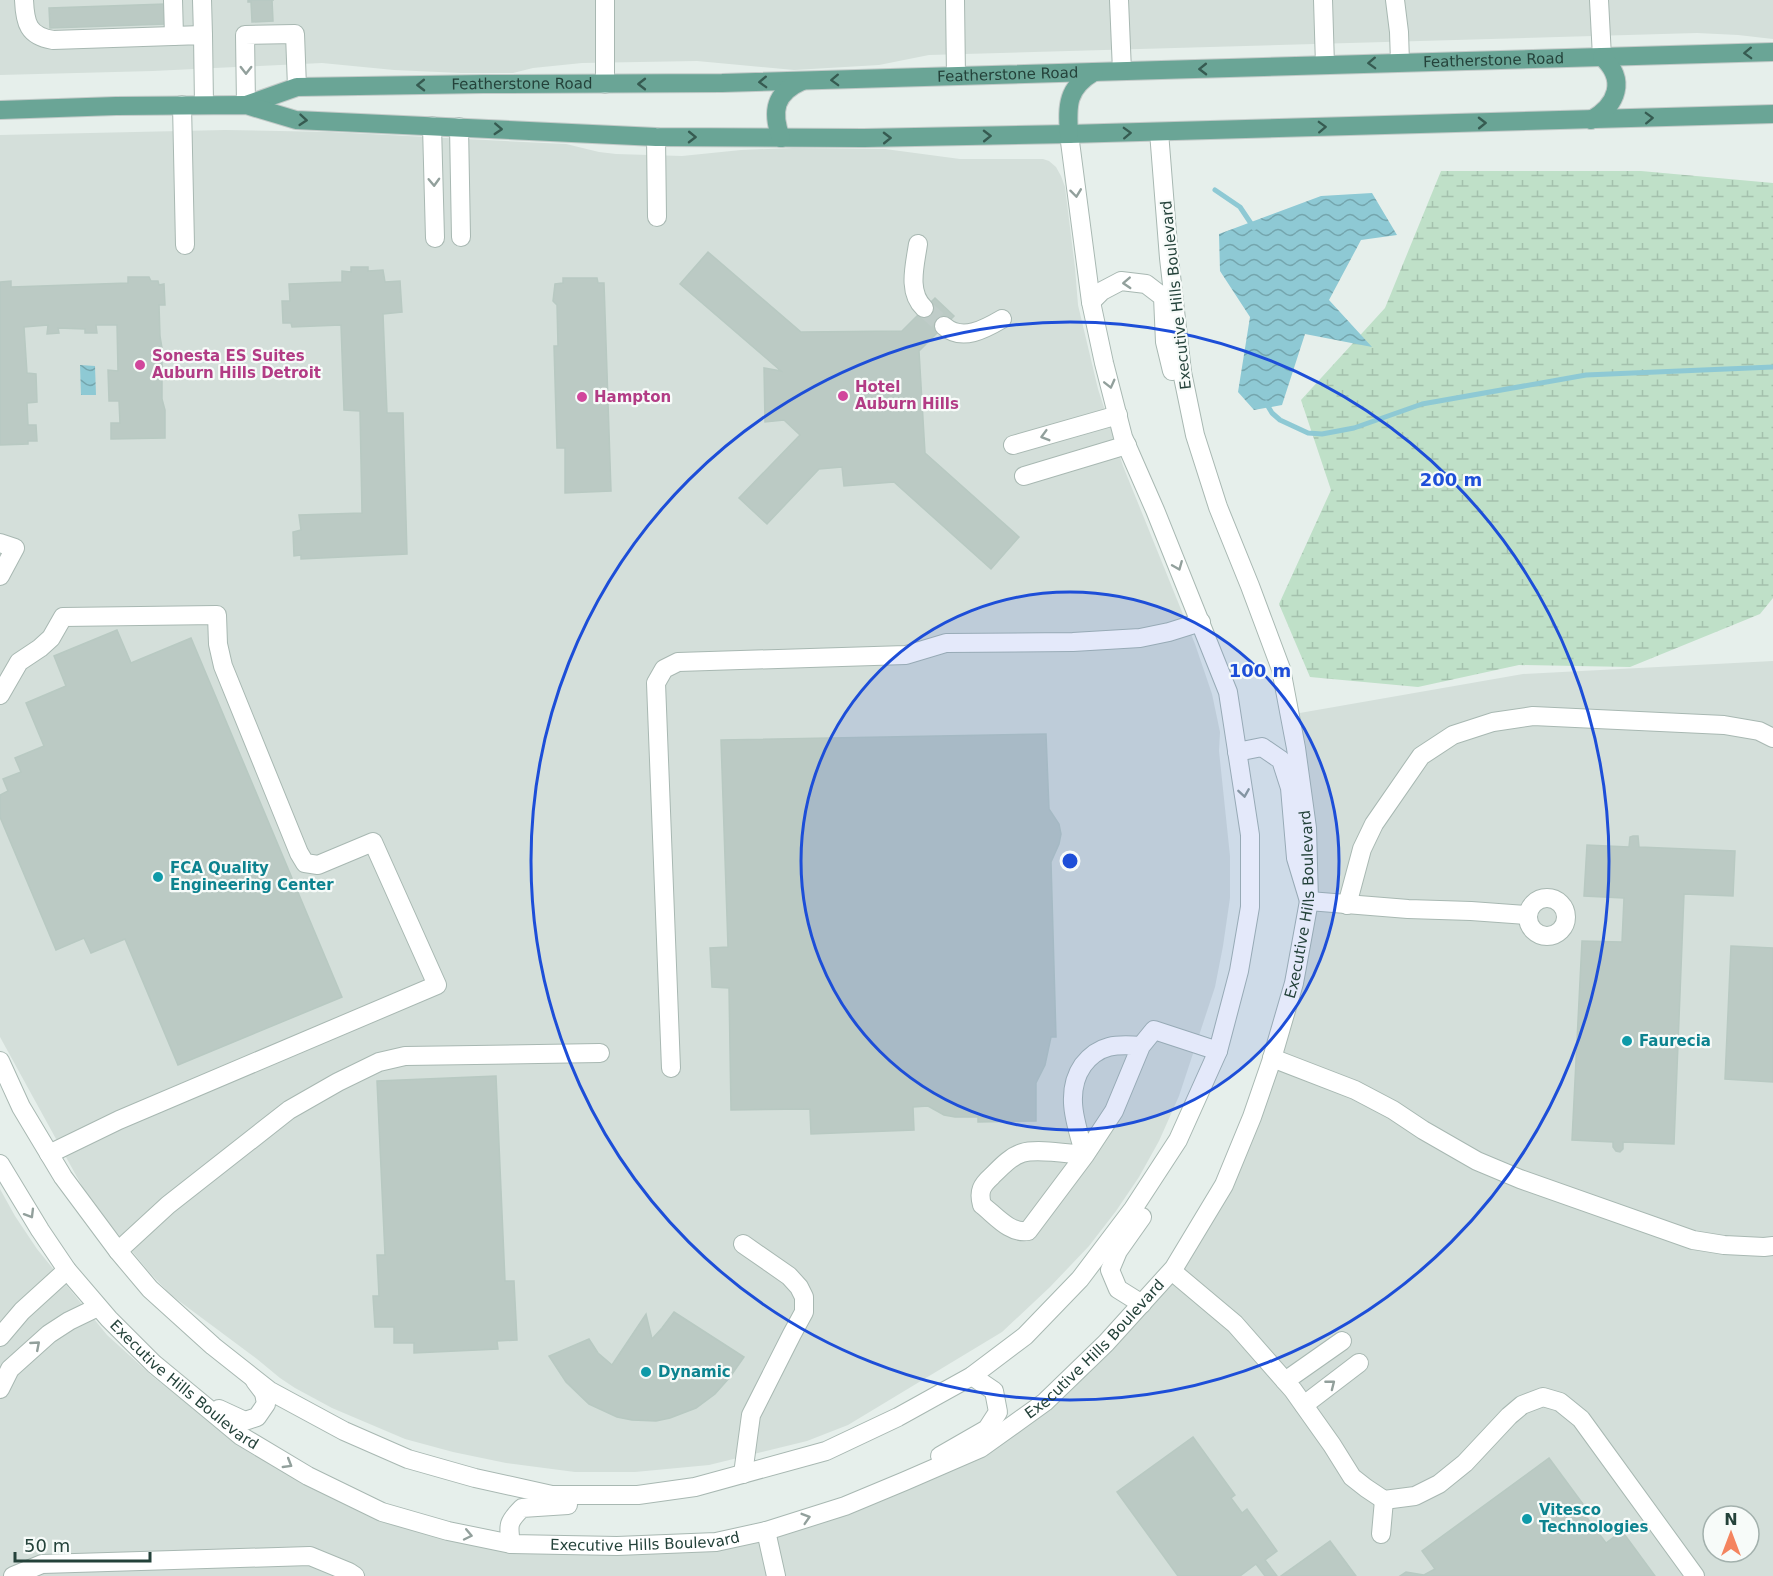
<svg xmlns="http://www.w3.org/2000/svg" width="1773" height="1576" viewBox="0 0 1773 1576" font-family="'DejaVu Sans',sans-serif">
<defs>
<pattern id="wetland-marsh" width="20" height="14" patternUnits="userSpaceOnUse" patternTransform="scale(1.5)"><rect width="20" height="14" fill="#bfe0c8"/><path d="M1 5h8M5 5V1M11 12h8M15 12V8" fill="none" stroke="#a4c1ad"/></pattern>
<pattern id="water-waves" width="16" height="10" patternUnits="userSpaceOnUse" patternTransform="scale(1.5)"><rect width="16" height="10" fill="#8ec9d4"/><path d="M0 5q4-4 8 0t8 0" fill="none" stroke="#74a5ad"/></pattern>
</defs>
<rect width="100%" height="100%" fill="#e6efeb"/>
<g fill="#d4dfda" fill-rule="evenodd">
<polygon points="0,0 1773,0 1773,39 1738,35 1697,33 929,55 879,65 794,70 697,61 582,63 533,68 513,73 461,73 394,70 322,63 153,71 0,75"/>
<polygon points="225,130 330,132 544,143 566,144 599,152 616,154 682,156 741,150 793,148 885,149 960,159 1043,159 1049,161 1056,167 1061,176 1065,187 1075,268 1078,305 1098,389 1123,466 1195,644 1212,694 1220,732 1219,751 1230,856 1230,898 1223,946 1215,987 1179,1096 1159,1141 1139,1177 1116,1211 1089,1246 1050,1287 1002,1332 848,1425 807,1441 709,1465 635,1472 575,1472 506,1463 453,1452 405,1439 332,1408 295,1388 280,1378 257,1359 171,1295 149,1272 96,1207 83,1188 0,1037 0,135"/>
<path d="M1773 661V1576H0V1189L15 1216 37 1249 107 1335 151 1375 217 1428 280 1468 419 1525 615 1551 817 1520 1037 1413 1186 1258 1304 961 1294 714 1523 674ZM1713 1516H1749V1552H1713Z"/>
</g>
<polygon fill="url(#wetland-marsh)" points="1441,171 1641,171 1773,183 1773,598 1760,614 1630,667 1519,665 1418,687 1310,677 1279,604 1331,490 1301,400 1385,308"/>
<g fill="url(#water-waves)">
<polygon points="1372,193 1397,235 1361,240 1329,300 1372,347 1305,334 1282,405 1254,410 1238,392 1250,317 1220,271 1219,234 1321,196"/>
<polygon points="80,365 95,366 96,395 81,395"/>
</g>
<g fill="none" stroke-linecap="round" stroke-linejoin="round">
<g stroke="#8ec9d4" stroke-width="5">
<polyline points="1215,190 1240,207 1254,228"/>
<polyline points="1266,403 1272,413 1280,420 1308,433 1322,434 1354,428 1422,404 1586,375 1773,367"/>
</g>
</g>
<g fill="#bbcac4" stroke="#b8c9c2" stroke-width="1.5">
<polygon points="248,0 274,0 272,0 273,21 252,22 251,2 248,2"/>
<polygon points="165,4 166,24 50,28 49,8"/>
<polygon points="708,252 801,332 902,331 935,298 954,316 919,351 925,453 1019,537 991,569 894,482 844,486 842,467 819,469 767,524 739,498 800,435 784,420 765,422 764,368 781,371 680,284"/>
<polygon points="351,267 368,267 368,271 383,270 385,282 400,281 402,312 383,314 387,413 403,413 407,554 301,559 301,555 294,556 293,532 301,530 299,515 362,513 360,411 344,410 341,325 292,327 291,323 283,323 282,301 290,301 289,284 342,282 342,271 351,272"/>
<polygon points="128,277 149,277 151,281 158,281 159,285 164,284 165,305 159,305 160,336 162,348 162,399 165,410 165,438 111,439 111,423 120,423 119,401 109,401 108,370 118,371 117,325 96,325 97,333 85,333 85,329 58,328 59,333 47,334 48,325 24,327 27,373 36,374 37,402 27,403 28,425 36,425 37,441 28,441 28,444 0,445 0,282 11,281 11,287 128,283"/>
<polygon points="563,278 597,278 598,283 604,283 611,491 565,493 565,448 557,448 554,346 558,346 557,305 553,301 555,284 563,283"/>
<polygon points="117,630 131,663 191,638 342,997 178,1065 125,939 91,953 84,938 56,950 0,817 0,795 8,791 3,779 21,772 15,758 44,746 26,703 66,686 54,656"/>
<polygon points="1046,734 1049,809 1059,824 1061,834 1059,844 1051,862 1056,1037 1051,1037 1045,1065 1036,1083 1036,1121 978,1122 978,1117 955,1117 944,1115 928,1106 913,1107 914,1130 811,1134 810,1109 731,1110 729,988 712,987 710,948 728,947 721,740"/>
<polygon points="1633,836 1638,836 1639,847 1735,851 1733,896 1684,894 1674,1144 1623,1142 1623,1149 1620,1152 1616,1151 1613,1147 1613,1142 1572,1140 1582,941 1622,942 1624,898 1584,896 1587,845 1629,847 1630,837"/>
<polygon points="1731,946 1773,948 1773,1082 1725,1079"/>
<polygon points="496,1076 505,1281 514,1281 517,1340 497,1341 498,1349 414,1353 414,1343 394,1343 394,1327 375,1327 373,1296 379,1296 377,1255 385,1255 377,1081"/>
<polygon points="674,1312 744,1357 730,1377 715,1394 696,1408 670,1418 656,1421 632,1420 617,1417 589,1404 566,1382 549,1356 589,1339 598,1353 612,1365 646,1314 652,1339 662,1328"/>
<polygon points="1193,1437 1235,1495 1231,1498 1242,1513 1247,1509 1277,1551 1265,1560 1277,1576 1265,1576 1256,1564 1240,1576 1178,1576 1117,1492"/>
<polygon points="1549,1458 1583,1504 1579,1507 1606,1543 1622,1531 1655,1576 1400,1576 1406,1572 1424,1575 1435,1569 1422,1551"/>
<polygon points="1330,1541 1356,1576 1281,1576"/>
</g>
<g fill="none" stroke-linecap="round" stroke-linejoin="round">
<polyline stroke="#bfccc8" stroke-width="18" stroke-dasharray="18 9" stroke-linecap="butt" points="924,308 944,326"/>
<g stroke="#a8b8b2" stroke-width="20">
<g id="minor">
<path d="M24 0C25 23 28 36 53 40L203 35 204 105"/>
<polyline points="173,0 174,36"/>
<polyline points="202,0 203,35"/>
<polyline points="605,0 605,84"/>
<polyline points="955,0 956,76"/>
<polyline points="1119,0 1122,71"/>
<polyline points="1323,0 1325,65"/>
<polyline points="1395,0 1399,32 1400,62"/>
<polyline points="1599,0 1602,57"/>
<polyline points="182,105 185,245"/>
<polyline points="246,105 245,35 295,34 297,87"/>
<polyline points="432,126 435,238"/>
<polyline points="459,127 461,237"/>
<polyline points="656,137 657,217"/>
<path d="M918 244C915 265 907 292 924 308"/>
<polyline points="1091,302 1102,291 1121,281 1146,284 1163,297 1165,342 1172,371"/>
<path d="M944 326C962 342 985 329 1002 319"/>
<polyline points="1013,445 1118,415"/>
<polyline points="1024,476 1127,445"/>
<polyline points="0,543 15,548 0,576"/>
<polyline points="0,695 19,662 40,648 51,638 63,617 217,615 218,644 223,666 299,853 305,863 318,865 373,842 437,985 119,1120 49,1154"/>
<polyline points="1237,752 1262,747 1281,760 1290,788 1296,858 1309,901 1408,909 1471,911 1527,915"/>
<circle cx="1547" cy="917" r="19"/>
<polyline points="1347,905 1362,849 1374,824 1421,756 1453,735 1493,722 1533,716 1724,725 1759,731 1773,738"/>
<path d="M1141 1046C1117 1044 1099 1044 1083 1065 1064 1092 1076 1125 1085 1155 1069 1154 1037 1148 1022 1153 1010 1157 1001 1167 992 1176 982 1185 978 1191 982 1205 996 1216 1010 1234 1028 1231L1085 1155 1114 1111 1141 1046 1154 1030 1218 1051"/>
<polyline points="1272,1058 1355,1090 1393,1110 1423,1130 1477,1161 1520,1179 1693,1240 1724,1245 1764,1247 1773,1246"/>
<polyline points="0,1061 21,1107 63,1177 118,1251 150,1289 213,1346 270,1391 344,1431 408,1459 475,1478 552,1495 638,1495 695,1487 826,1451 898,1417 972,1376 1025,1336 1080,1279 1133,1209 1178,1140 1218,1051 1239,971 1250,907 1250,835 1228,692 1155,510 1123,437 1104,363 1091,302 1069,134"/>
<polyline points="671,1068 656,683 664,669 678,662 906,655 946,643 1073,642 1140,638 1169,632 1201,622"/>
<path id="s1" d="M0 1164 40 1230 67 1270 109 1319 154 1364 200 1402 241 1436 308 1476 382 1512 448 1531 511 1544 617 1546 716 1542 766 1531 845 1506 905 1481 981 1448 1045 1402 1106 1343 1174 1268 1224 1185 1252 1117 1271 1062 1294 983 1309 901 1307 828 1296 748 1281 669 1250 586 1218 507 1195 435 1182 372 1169 258 1159 132"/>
<polyline points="1142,1217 1118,1251 1110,1270 1118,1289 1142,1304"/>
<polyline points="743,1244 789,1276 799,1287 804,1297 804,1312 792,1334 751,1415 743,1474"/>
<polyline points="118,1251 168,1205 289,1110 338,1082 379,1062 405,1056 600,1053"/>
<polyline points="1172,1271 1235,1324 1293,1390 1332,1445 1352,1477 1366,1488 1384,1500 1415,1496 1439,1484 1465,1463 1509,1416 1522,1405 1543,1397 1560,1402 1581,1419 1695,1576"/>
<polyline points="0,1337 22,1311 67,1270"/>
<polyline points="1285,1381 1342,1341"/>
<polyline points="0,1389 10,1369 49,1334 69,1321 98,1307"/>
<polyline points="1304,1405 1359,1363"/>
<polyline points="219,1409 245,1421 257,1417 266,1404 264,1393 255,1381"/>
<polyline points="940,1456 987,1429 998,1412 994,1391 972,1376"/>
<polyline points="766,1531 776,1576"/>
<polyline points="1381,1534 1384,1500"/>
<path d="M511 1544C508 1524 508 1522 522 1508L568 1505"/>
<polyline points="13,1576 42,1564 310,1556 349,1572 355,1576"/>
</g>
</g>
<g stroke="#c2cac8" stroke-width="20">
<g id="major">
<path id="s2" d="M246 105 297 87 483 84 722 83 1773 52"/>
<polyline points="0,110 116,106 246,105 296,120 656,137 864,138 1069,134 1773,114"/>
<path d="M1591 120C1617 105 1627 80 1602 57"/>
<path d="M1069 134C1067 105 1067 88 1094 72"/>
<path d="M781 138C771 111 775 93 802 81"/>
</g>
</g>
<use href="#minor" stroke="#fff" stroke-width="18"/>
<use href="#major" stroke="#6aa596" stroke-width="18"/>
</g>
<defs><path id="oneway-chevron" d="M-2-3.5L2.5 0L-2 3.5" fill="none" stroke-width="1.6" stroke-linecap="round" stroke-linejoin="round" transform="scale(1.5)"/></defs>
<g stroke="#365b51">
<use href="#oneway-chevron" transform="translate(1748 53) rotate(178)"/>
<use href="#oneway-chevron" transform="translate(1372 63) rotate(178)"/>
<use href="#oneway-chevron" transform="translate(1203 69) rotate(179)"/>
<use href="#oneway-chevron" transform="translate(835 80) rotate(178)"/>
<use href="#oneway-chevron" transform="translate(763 82) rotate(178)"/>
<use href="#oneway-chevron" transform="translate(642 84) rotate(180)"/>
<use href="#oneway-chevron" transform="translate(421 85) rotate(179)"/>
<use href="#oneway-chevron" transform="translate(1649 118) rotate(-2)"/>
<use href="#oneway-chevron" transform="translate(303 120) rotate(5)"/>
<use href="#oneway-chevron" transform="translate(1482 123) rotate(-1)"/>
<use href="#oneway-chevron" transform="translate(1322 127) rotate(-2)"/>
<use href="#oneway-chevron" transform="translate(498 129) rotate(3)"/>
<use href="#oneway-chevron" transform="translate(1127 133) rotate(-2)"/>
<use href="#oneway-chevron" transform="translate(987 136) rotate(-1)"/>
<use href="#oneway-chevron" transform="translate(692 137) rotate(1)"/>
<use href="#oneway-chevron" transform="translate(887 138) rotate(-1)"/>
</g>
<g stroke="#92a09c">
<use href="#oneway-chevron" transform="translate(246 70) rotate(90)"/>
<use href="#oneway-chevron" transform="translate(434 182) rotate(88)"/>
<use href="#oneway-chevron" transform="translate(1076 193) rotate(83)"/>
<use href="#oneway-chevron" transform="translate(1127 283) rotate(177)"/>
<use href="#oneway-chevron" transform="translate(1110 384) rotate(76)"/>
<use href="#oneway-chevron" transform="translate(1045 436) rotate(164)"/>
<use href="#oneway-chevron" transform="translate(1178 566) rotate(68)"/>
<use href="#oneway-chevron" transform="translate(1244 793) rotate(81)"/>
<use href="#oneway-chevron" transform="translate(30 1214) rotate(59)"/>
<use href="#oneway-chevron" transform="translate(36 1345) rotate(-41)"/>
<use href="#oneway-chevron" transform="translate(1331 1384) rotate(-38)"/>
<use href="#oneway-chevron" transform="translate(288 1464) rotate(31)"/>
<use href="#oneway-chevron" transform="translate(806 1518) rotate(-17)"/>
<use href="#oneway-chevron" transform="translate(468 1535) rotate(12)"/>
</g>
<circle cx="1070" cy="861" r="269" fill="#1d4ed8" fill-opacity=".12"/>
<g fill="none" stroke="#1d4ed8" stroke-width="3">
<circle cx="1070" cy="861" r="269"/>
<circle cx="1070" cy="861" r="539"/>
</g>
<g fill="#d1479c" stroke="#f7fbf9" stroke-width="2">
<circle cx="140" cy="365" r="6"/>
<circle cx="843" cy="396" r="6"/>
<circle cx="582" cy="397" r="6"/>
</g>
<g fill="#0f9aa8" stroke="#f7fbf9" stroke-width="2">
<circle cx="158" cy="877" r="6"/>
<circle cx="1627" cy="1041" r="6"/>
<circle cx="646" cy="1372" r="6"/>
<circle cx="1527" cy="1519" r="6"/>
</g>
<g text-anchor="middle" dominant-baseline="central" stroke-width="4.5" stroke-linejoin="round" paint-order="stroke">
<g font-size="15" fill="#24423a" stroke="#f7fbf9">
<text stroke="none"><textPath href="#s2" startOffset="1251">Featherstone Road</textPath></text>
<text stroke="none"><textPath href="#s2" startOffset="765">Featherstone Road</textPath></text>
<text stroke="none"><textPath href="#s2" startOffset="279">Featherstone Road</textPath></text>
<text transform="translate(1176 295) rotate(-96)">Executive Hills Boulevard</text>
<text stroke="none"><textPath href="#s1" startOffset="1802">Executive Hills Boulevard</textPath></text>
<text stroke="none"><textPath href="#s1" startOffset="1298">Executive Hills Boulevard</textPath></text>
<text stroke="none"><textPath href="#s1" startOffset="290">Executive Hills Boulevard</textPath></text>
<text stroke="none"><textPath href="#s1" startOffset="794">Executive Hills Boulevard</textPath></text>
</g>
<g font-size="15" font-weight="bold" fill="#b23c85" stroke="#f7fbf9" text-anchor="start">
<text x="152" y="356">Sonesta ES Suites<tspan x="152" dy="17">Auburn Hills Detroit</tspan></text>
<text x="855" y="387">Hotel<tspan x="855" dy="17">Auburn Hills</tspan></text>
<text x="594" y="397">Hampton</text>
</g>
<g font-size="15" font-weight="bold" fill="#0d838f" stroke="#f7fbf9" text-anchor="start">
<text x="170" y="868">FCA Quality<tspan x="170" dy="17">Engineering Center</tspan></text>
<text x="1639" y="1041">Faurecia</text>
<text x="658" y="1372">Dynamic</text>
<text x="1539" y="1510">Vitesco<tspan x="1539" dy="17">Technologies</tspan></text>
</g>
</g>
<circle cx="1070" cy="861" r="9" fill="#1d4ed8" stroke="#f7fbf9" stroke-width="3"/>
<g font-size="18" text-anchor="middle" font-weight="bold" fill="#1d4ed8" stroke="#f7fbf9" stroke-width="4.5" stroke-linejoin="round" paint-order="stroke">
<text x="1451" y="486">200 m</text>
<text x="1260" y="677">100 m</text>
</g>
<g transform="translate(1731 1534)"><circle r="28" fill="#f7fbf9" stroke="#a3b1ad" stroke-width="1.5"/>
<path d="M0-4.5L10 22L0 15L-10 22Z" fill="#f4845f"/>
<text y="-9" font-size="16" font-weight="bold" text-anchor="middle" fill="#24423a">N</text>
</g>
<path d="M15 1552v9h135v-9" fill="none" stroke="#24423a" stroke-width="3"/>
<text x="24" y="1552" font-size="18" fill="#24423a" stroke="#f7fbf9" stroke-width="4.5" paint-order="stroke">50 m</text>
</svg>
